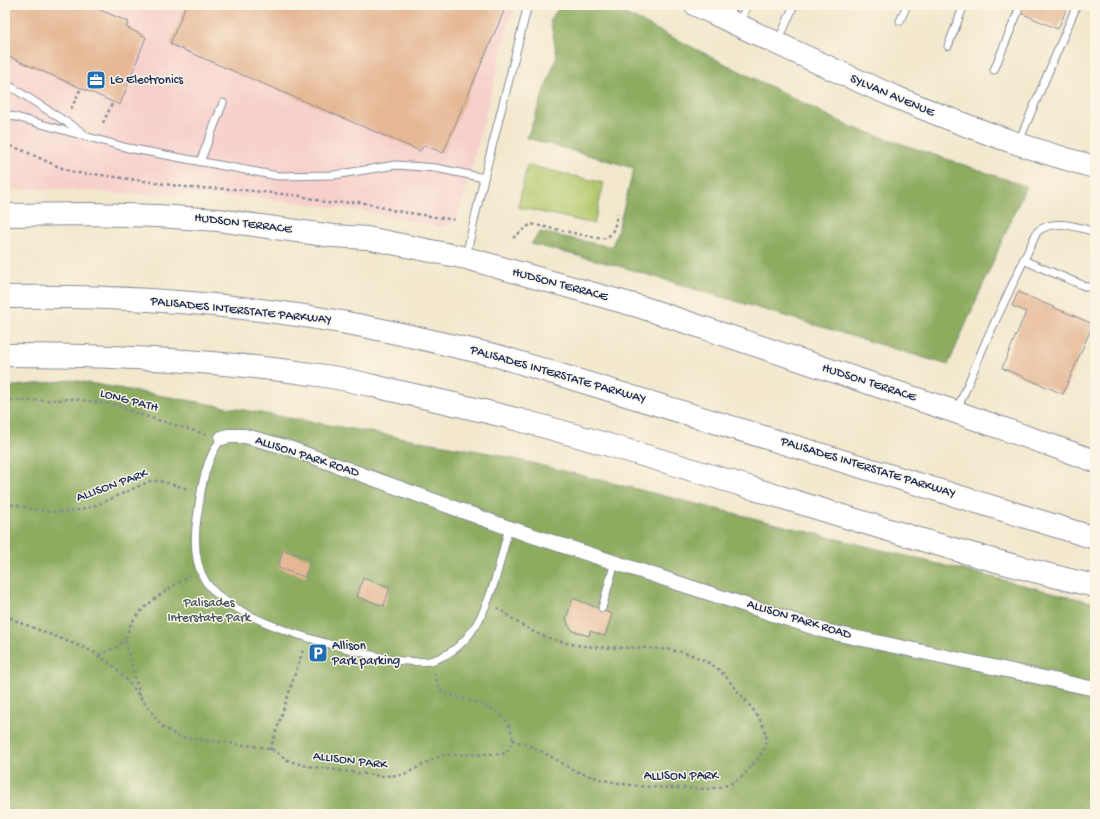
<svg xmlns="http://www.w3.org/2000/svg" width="1100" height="819" viewBox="0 0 1100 819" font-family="'Gochi Hand',sans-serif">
<rect width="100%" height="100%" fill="#fcf5e5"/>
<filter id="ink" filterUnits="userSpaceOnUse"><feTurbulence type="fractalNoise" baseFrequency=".025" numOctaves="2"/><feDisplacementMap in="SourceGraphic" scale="8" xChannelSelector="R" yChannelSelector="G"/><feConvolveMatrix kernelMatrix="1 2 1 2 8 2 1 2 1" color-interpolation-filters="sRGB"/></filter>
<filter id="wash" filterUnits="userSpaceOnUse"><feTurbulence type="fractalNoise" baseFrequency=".012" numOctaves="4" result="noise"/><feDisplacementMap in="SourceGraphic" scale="16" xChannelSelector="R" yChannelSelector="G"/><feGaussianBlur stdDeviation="0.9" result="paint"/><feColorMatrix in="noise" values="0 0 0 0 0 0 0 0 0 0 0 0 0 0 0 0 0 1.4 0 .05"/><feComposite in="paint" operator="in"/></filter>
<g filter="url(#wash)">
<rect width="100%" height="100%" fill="#f3e8cd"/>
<polygon fill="#f7d0cc" points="5,5 519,5 511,16 462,205 453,224 439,227 363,211 258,198 155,195 38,189 5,191"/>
<polygon fill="#b2c86c" stroke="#667c65" points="527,165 604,183 594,224 518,207"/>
<g fill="#8dac60" stroke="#546e5f">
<polygon points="561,5 608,5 849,126 1026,186 948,365 622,267 531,244 540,232 612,247 618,229 634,168 527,138 557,56 550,20"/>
<polygon points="72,380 495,454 1095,603 1095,814 5,814 5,387"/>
</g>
<g id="blocks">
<g fill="#e5b794">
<polygon points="5,5 88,5 129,22 126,27 146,37 120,105 5,55"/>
<polygon points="186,5 489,5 504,11 443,153 424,145 420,151 170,44"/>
<polygon points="1002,5 1068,5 1058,29"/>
<polygon points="1018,292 1093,324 1063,394 1002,368 1026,312 1012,306"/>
<polygon points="283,550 311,559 305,577 278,568"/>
<polygon points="363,578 390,587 384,606 357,597"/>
<polygon points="573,598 612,614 605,636 590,631 589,636 573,631 568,625 566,618"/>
</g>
</g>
</g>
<g filter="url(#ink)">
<use href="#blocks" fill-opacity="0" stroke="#878c96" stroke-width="1"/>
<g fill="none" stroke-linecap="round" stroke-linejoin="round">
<g stroke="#878c96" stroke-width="9">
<g id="lane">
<polyline points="900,21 907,5"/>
<polyline points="739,23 747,5"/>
<polyline points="778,42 794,5"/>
<polyline points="948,46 964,5"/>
<polyline points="994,70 1018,12"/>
<polyline points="5,83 82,132"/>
<polyline points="5,114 128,148 278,176 334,175 396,165 436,168 484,178 528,5"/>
<polyline points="1019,141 1077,5"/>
<polyline points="200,162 223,103"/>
<polyline points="466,256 484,178"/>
<polyline points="1023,260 1087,287 1095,287"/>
<path d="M957 410 986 341 1037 232C1053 218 1077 227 1095 232"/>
<path d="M222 438C206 458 201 487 198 512 194 535 193 562 206 582 236 625 343 648 393 660 405 661 418 663 430 661 486 647 496 573 509 528"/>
<polyline points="602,608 615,562"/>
</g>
</g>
<g stroke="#878c96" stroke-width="16">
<polyline id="street" points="222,438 228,436 245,436 289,448 509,528 825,631 1095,689"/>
</g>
<g stroke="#878c96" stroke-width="24">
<g id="primary">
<path d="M696 5C826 67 955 130 1095 167"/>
<polyline points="5,215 91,214 157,216 218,220 333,236 367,238 466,258 641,307 956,412 1095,461"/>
</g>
</g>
<g stroke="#878c96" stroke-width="24">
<g id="highway">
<path d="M5 297C124 295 246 304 363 326 408 335 453 346 498 356L1095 538"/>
<path d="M5 355C112 355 219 360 325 376 347 379 369 385 391 390 437 400 482 410 527 422 718 473 903 541 1095 586"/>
</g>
</g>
<g stroke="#878c96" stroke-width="2.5" stroke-dasharray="3 3" stroke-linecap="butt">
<polyline points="71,109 81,88"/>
<polyline points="103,123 113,102"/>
<path d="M5 145C35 151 63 176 94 174L193 188 234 189 301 196 328 203 361 202 396 211 456 220"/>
<path d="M513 238 531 224 602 239C615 236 615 224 617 214"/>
<polyline points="5,402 9,400 27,401 73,399 111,404 148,417 208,435"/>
<path d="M5 504C22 505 37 512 54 512 90 514 119 493 151 481H160L188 489"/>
<path d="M5 614 14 620 92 651 116 668 131 685 163 727 179 737 261 747 273 750 289 761 307 766 381 776 403 775 442 755 502 754 507 752 513 740C528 745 542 751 555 759 562 763 568 768 576 771 611 785 646 788 684 788 700 789 717 790 732 783 739 780 745 774 750 768 757 759 768 749 766 736 764 721 750 706 741 695 734 687 727 677 719 670 676 636 620 654 571 644 538 637 524 628 498 608"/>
<polyline points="99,655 118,646 125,639"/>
<path d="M434 673 440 690C466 704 509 701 513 740"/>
<path d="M140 696 126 645C123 614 167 591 190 575"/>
<polyline points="270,750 303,650"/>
</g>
<use href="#lane" stroke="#fff" stroke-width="7"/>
<use href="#street" stroke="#fff" stroke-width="14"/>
<use href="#primary" stroke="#fff" stroke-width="22"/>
<use href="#highway" stroke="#fff" stroke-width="22"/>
</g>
</g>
<defs>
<g id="office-square" transform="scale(1)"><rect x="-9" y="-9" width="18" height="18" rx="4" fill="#1f6fb2" stroke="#fcf5e5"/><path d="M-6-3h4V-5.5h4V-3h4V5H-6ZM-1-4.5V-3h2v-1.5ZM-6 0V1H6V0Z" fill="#fff"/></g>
<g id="parking-square" transform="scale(1)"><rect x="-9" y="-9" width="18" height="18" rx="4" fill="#1f6fb2" stroke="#fcf5e5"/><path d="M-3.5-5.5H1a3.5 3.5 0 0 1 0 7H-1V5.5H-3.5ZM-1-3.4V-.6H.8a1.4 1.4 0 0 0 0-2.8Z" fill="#fff"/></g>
</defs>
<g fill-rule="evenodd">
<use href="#office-square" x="96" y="80"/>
<use href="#parking-square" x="318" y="653"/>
</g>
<g text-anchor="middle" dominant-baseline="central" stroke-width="3" stroke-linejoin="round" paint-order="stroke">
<g font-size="13" fill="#1b2f5e" stroke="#fcf5e5" text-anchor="start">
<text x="110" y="80">LG Electronics</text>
<text x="332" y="646">Allison<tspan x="332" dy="15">Park parking</tspan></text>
</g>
<g font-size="13" fill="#1b2f5e" stroke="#fcf5e5">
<text transform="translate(892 96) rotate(23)">SYLVAN AVENUE</text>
<text transform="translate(243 224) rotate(7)">HUDSON TERRACE</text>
<text transform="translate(560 285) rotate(15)">HUDSON TERRACE</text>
<text transform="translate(241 311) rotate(6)">PALISADES INTERSTATE PARKWAY</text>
<text transform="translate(558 375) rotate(16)">PALISADES INTERSTATE PARKWAY</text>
<text transform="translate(869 383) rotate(18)">HUDSON TERRACE</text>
<text transform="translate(129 401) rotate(15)">LONG PATH</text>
<text transform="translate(307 457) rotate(18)">ALLISON PARK ROAD</text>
<text transform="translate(868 468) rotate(17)">PALISADES INTERSTATE PARKWAY</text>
<text transform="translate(112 486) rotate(-20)">ALLISON PARK</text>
<text transform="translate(799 620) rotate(17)">ALLISON PARK ROAD</text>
<text transform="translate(350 761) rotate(7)">ALLISON PARK</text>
<text x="681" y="776">ALLISON PARK</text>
</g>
<g font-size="13" fill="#415562" stroke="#fcf5e5">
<text x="209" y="603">Palisades<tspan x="209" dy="15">Interstate Park</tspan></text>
</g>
</g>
<rect width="1100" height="819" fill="none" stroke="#fcf5e5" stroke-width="20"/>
</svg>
